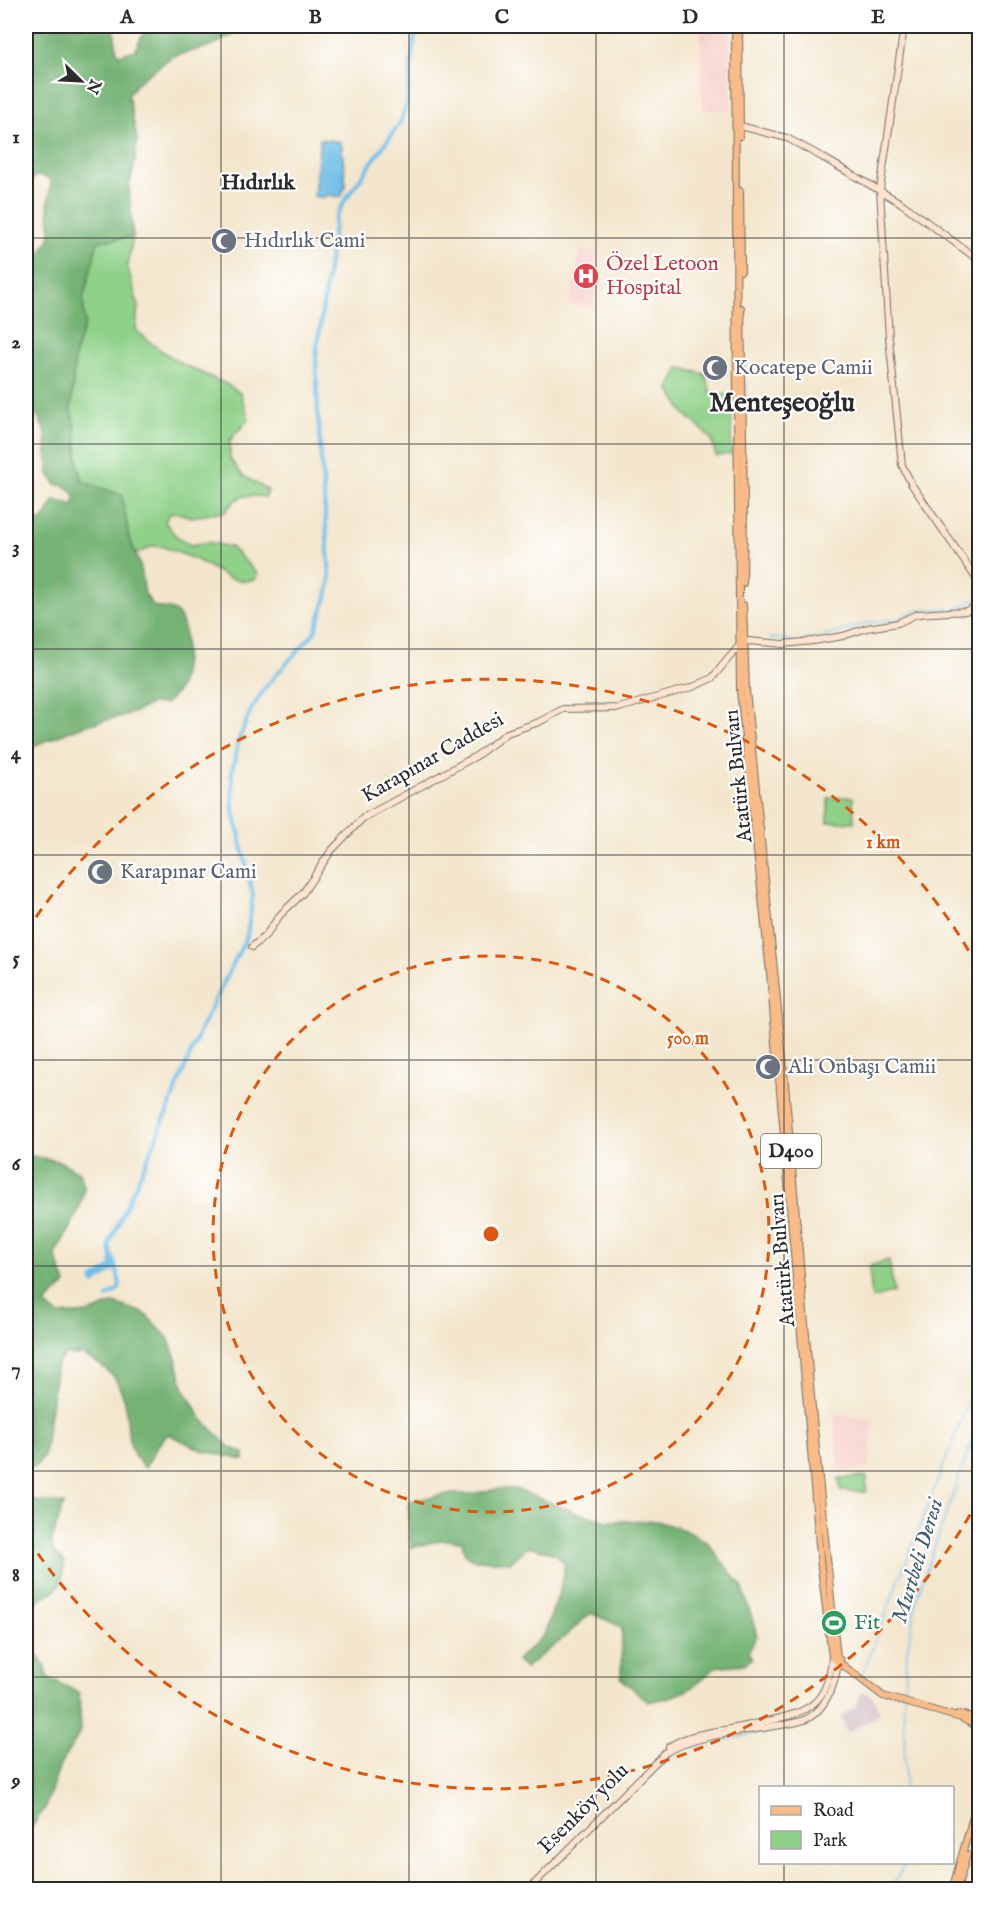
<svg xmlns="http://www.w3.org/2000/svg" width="1005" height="1915" viewBox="0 0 1005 1915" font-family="'IM FELL English',serif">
<rect width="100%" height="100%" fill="#fff"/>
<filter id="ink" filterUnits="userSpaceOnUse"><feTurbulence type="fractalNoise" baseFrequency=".0167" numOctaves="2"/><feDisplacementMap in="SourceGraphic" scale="12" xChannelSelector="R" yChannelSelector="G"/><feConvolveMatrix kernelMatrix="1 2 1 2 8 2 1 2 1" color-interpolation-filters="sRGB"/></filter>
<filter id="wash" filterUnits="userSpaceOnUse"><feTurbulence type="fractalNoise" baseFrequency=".008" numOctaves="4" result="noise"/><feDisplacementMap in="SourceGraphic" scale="24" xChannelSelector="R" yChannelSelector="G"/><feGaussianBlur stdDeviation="1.35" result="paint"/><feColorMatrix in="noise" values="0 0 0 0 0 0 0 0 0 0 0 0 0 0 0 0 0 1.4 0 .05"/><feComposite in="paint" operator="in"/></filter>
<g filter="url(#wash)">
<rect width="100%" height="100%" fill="#f3e6cc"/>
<g fill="#f7d0ca">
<polygon points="700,26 730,26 732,111 702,109"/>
<polygon points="580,250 597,252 594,266 599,268 594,307 570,304"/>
<polygon points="834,1412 873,1420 869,1468 838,1472"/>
</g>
<polygon fill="#d2bec2" points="864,1692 868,1693 875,1701 880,1714 847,1733 841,1716 856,1707 861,1693"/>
<g fill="#90d189" stroke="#5e7e5a" stroke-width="1.5">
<path d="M133 237 127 266 138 304 136 330 156 347 182 364 228 385 240 393 249 419 230 440V459L243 476 268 490 266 497C244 495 239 493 225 512L191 517 174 512 169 514 165 522 176 536 191 545 207 542 231 547 257 574 255 580 244 581 229 578 197 560 164 547 153 546 136 554 129 539 126 517 83 482 78 465 76 432 71 410 75 353 85 324 83 299 98 241Z"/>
<polygon points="679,368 705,374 711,393 732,395 731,454 716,456 711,438 684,413 669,389"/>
<polygon points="853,797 854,822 828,822 828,798"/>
<polygon points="889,1260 894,1292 872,1299 869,1266"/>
<polygon points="867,1477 866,1492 840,1491 839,1478"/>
</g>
<g fill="#74b375" stroke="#506f50" stroke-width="1.5">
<path d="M26 26H114L116 48 119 55 135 50 147 26H243L226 38 212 46 173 56 138 82 128 95 137 139 135 162 129 187 133 237 98 241 83 299 85 324 75 353 71 410 76 432 78 465 83 482 122 495 129 539 140 564 145 594 153 606C160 609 169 607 176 612 190 623 186 675 178 690 175 695 169 700 165 704H151L133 713 83 726 26 749V497L34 499 29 505 31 517 42 522 55 500 73 505 76 496 66 486 55 484 49 474 46 455V434L35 410 26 400V271L49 241 51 231 48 206 51 182 50 179C45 176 41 175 35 176L31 183 26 185Z"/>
<path d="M26 1155 59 1161 79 1172C81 1176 83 1181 84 1186 84 1206 65 1236 55 1254L66 1284 45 1304 58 1315 89 1313 114 1303 144 1313 168 1338 177 1361 183 1387 201 1418 228 1446 244 1453V1460L204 1451 168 1434 158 1445 145 1468 135 1456 129 1441 125 1400 115 1378 102 1366 84 1355H65L57 1364 44 1456 35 1467 26 1468Z"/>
<path d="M497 1489H516L574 1512 608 1521H657L684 1530 706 1541 743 1588 757 1636 748 1651 752 1659 744 1664 715 1667C691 1691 681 1696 648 1702L621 1678 622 1627 591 1613 560 1641 525 1668 517 1660 544 1635 560 1590 565 1564 556 1554 529 1546 511 1562 476 1560 465 1554 462 1541 441 1540 411 1548 409 1525V1501L447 1494H471Z"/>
<path d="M26 1500 64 1504C57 1516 57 1530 51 1543L55 1554 64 1561C64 1568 64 1578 60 1585 55 1593 46 1594 40 1599 33 1604 29 1612 26 1619Z"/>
<polygon points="26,1637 45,1667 47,1677 79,1693 81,1731 60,1765 45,1808 26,1835"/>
</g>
<polygon fill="#6dbee8" stroke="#4c748a" stroke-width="1.5" points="320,139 341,142 346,184 341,197 326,195 324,198 314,196"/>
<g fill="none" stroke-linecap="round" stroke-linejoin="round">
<g stroke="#6dbee8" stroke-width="1.5">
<polyline points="770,638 793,640"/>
<polyline points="807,639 830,635 869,623 898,619 918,610 954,609 963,606 980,596"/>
<polyline points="863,1672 980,1372"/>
<polyline points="904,1700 907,1652 917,1597 980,1418"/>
<polyline points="904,1704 905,1788"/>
<polyline points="639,1783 679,1750 808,1722"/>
<polyline points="889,1890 898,1877 904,1862"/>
</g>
<path stroke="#6dbee8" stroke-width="4" d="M107 1297C111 1294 117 1292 119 1288 123 1281 110 1255 109 1244L155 1142 201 1028 247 936 253 895 233 807 232 773 238 742 251 710 266 686 314 633 327 597 330 580 329 565 318 416 316 356 335 219 345 200 400 123 406 107 416 26"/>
<polyline stroke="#6dbee8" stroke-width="7" points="94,1281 113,1268 113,1261"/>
</g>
</g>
<g filter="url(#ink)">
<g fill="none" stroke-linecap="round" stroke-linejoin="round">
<g stroke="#716c63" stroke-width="8">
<g id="secondary">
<polyline points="904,26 880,190 889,338 902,465 912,485 980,584"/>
<polyline points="736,125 787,138 822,157 901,203 980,261"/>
<polyline points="252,947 266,935 280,915 303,893 331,851 363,818 476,756 507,733 539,722 563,709 619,708 693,687 712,678 739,646 748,641 783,644 813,641 843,636 867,628 898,623 917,614 966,611 980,604"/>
<path d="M669 1747C683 1737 700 1734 717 1731 734 1729 750 1725 767 1721 809 1712 828 1704 832 1657"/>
<path d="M528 1890 665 1753C695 1735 734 1733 768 1727 780 1725 793 1724 804 1720 825 1712 839 1679 837 1658"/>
</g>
</g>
<g stroke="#716c63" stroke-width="8">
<g id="primary">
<polyline points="735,26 737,404 740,690 770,973 821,1568 832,1657 883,1696 961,1718 980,1728"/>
<polyline points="739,26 740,136"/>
<polyline points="740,191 741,271"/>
<polyline points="741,308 744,508 743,583"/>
<polyline points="743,605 746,690 783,1060 812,1408 837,1658 840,1660"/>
<polyline points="959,1714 980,1719"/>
<polyline points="952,1890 980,1792"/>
<polyline points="957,1890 967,1855"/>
</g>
</g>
<use href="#secondary" stroke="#fde4d0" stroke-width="6"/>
<use href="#primary" stroke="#f9bc89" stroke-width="6"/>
</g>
</g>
<path fill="none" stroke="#2b2b2b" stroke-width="1.5" stroke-opacity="0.55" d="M221 26V1890M409 26V1890M596 26V1890M784 26V1788M26 238H980M26 444H980M26 649H980M26 855H980M26 1060H980M26 1266H980M26 1471H980M26 1677H980M784 1862V1890"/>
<g fill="none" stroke="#df570e" stroke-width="3" stroke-dasharray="10 8">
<circle cx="491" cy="1234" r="278"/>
<path d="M979 1499A555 555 0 0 1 26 1536M26 932A555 555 0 0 1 979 969"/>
</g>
<defs>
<g id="mosque-disc" transform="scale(1.35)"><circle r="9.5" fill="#6b7280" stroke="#fff"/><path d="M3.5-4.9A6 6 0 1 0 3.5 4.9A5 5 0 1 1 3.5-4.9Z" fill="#fff"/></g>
<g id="hospital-disc" transform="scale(1.35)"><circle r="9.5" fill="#e0444e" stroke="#fff"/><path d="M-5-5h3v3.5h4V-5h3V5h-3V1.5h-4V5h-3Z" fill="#fff"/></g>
<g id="stadium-disc" transform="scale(1.35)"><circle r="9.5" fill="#2e9e5b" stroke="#fff"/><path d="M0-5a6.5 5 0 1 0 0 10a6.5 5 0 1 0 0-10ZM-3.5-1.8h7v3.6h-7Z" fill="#fff"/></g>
</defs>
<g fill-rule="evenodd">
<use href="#mosque-disc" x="224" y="241"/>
<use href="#hospital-disc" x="586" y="276"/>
<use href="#mosque-disc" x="715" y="368"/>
<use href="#mosque-disc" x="100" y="872"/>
<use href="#mosque-disc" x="768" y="1067"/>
<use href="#stadium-disc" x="834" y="1623"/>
</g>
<g text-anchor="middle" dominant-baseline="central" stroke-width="4.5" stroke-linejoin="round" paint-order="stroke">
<rect fill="#fff" stroke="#6b6b6b" stroke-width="1.5" x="761" y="1134" width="60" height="34" rx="4.5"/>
<g font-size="20" font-weight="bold" fill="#2b2b2b">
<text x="791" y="1151">D400</text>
</g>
<g font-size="21" fill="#5b616d" stroke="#fff" text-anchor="start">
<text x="244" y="241">Hıdırlık Cami</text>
<text x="734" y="368">Kocatepe Camii</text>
<text x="120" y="872">Karapınar Cami</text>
<text x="788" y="1067">Ali Onbaşı Camii</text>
</g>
<g font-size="21" fill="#be3a42" stroke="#fff" text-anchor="start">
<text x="606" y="264">Özel Letoon<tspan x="606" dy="24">Hospital</tspan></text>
</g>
<g font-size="21" fill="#2b2b2b" stroke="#fff">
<text transform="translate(433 758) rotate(-30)">Karapınar Caddesi</text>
<text transform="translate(739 776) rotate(-96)">Atatürk Bulvarı</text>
<text transform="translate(783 1260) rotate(-95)">Atatürk Bulvarı</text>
<text transform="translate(584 1809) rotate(-45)">Esenköy yolu</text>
</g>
<g font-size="21" fill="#27864d" stroke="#fff" text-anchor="start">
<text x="854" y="1623">Fit</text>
</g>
<g font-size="22" font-weight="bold" fill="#2b2b2b" stroke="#fff">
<text x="258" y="183">Hıdırlık</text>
</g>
<g font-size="22" font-style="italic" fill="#425e6d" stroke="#fff">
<text transform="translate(918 1561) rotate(-73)">Murtbeli Deresi</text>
</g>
<g font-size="27" font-weight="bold" fill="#2b2b2b" stroke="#fff">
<text x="782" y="404">Menteşeoğlu</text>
</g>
</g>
<circle cx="491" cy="1234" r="9" fill="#df570e" stroke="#fff" stroke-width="3"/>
<g font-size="18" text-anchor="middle" font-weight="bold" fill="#df570e" stroke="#fff" stroke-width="4.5" stroke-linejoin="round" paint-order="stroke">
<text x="883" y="848">1 km</text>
<text x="688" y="1044">500 m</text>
</g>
<rect width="1005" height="1915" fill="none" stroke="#fff" stroke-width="66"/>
<rect x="759" y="1786" width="195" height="78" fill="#ffffff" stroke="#aaaaaa" stroke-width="1.5"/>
<rect x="771" y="1806" width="30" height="9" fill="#f9bc89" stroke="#aaaaaa" stroke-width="1.5"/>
<text x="813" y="1816" font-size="18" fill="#2b2b2b">Road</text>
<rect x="771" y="1831" width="30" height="18" fill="#90d189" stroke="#aaaaaa" stroke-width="1.5"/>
<text x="813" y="1846" font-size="18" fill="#2b2b2b">Park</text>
<g transform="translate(81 81) rotate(114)" stroke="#ffffff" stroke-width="4.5" paint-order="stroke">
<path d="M0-4.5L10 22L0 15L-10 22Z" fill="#2b2b2b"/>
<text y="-9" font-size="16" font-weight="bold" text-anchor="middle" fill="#2b2b2b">N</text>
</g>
<rect x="33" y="33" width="939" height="1849" fill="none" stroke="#2b2b2b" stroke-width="2"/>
<g font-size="20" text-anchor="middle" font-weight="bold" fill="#2b2b2b">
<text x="127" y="23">A</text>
<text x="315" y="23">B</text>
<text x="502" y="23">C</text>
<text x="690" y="23">D</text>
<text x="878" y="23">E</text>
<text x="16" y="143">1</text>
<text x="16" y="348">2</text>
<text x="16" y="553">3</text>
<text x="16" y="759">4</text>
<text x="16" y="964">5</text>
<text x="16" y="1170">6</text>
<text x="16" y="1375">7</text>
<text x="16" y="1581">8</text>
<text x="16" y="1786">9</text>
</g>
</svg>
